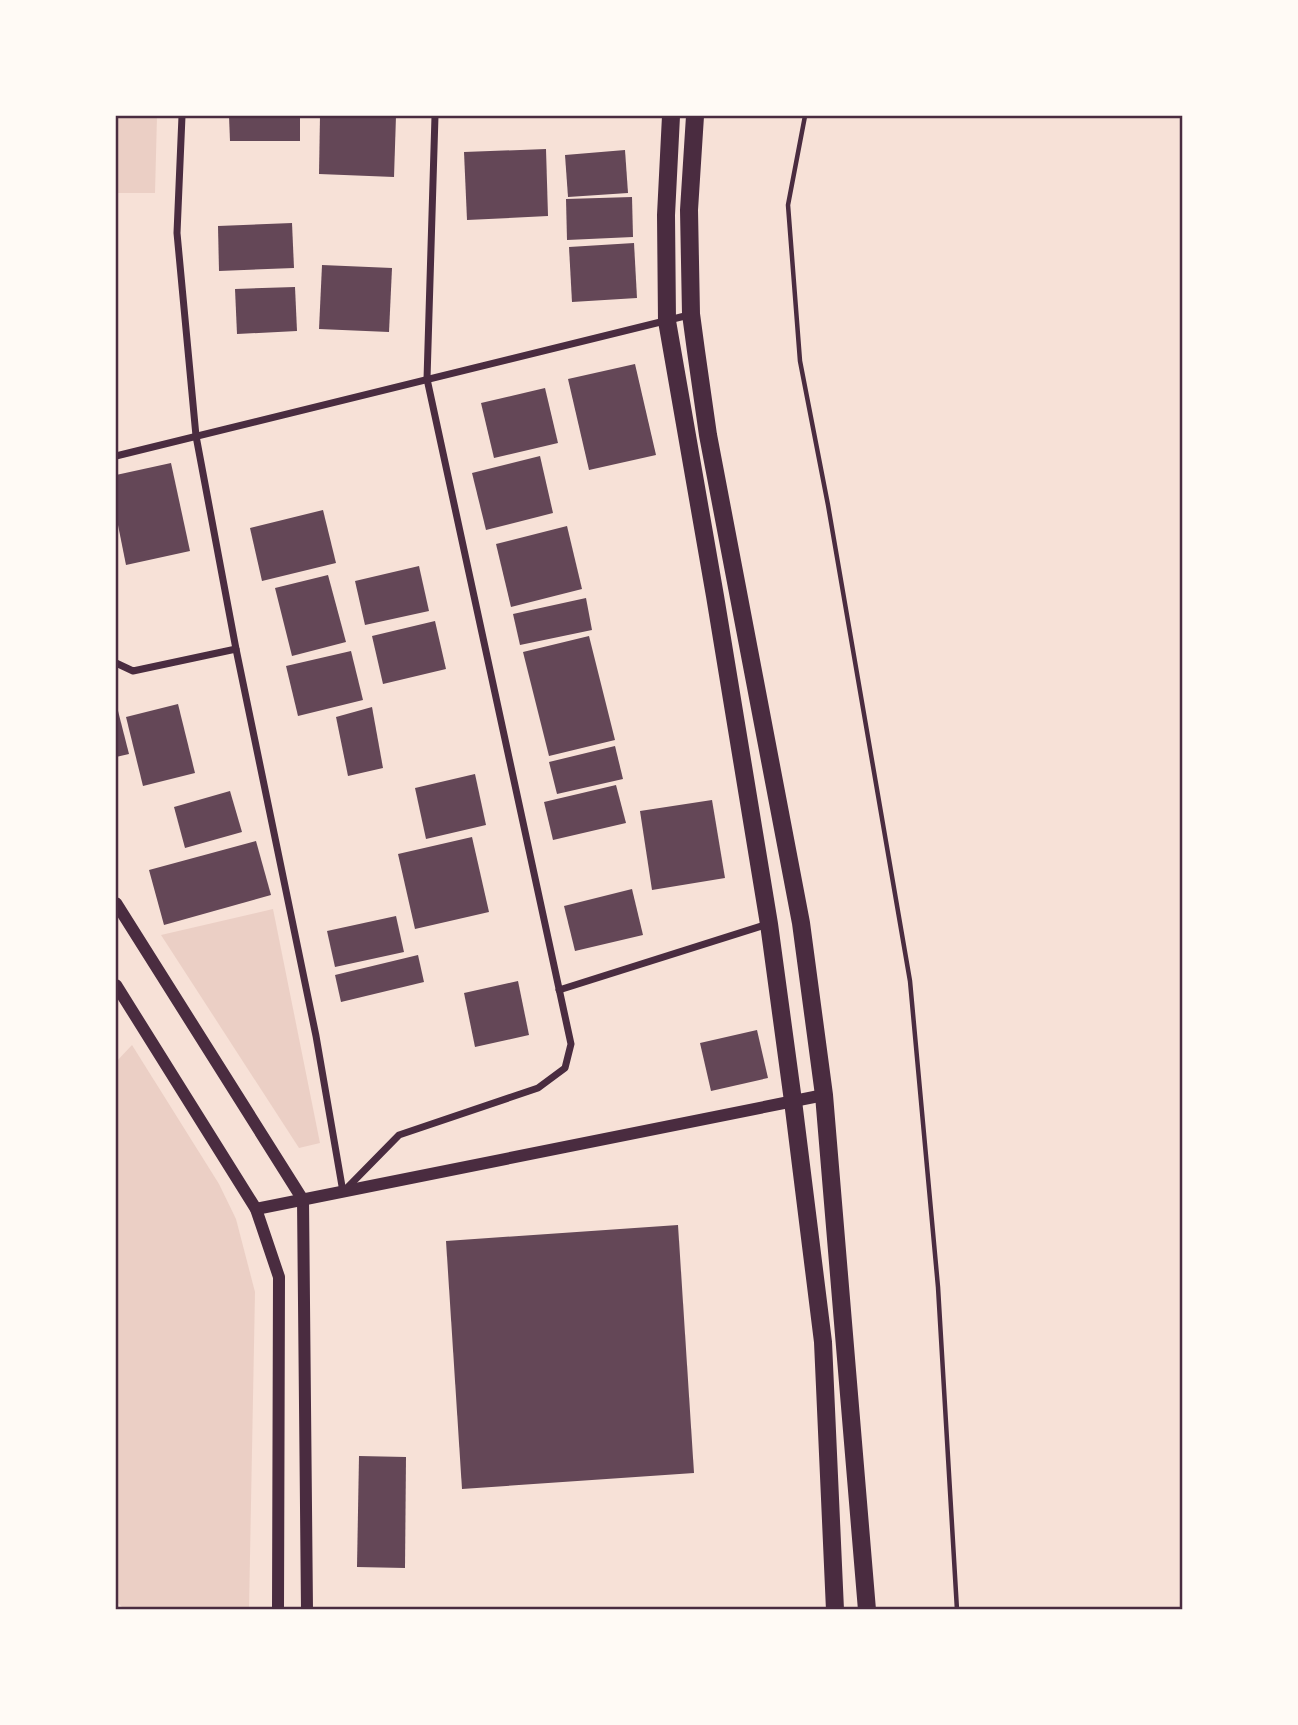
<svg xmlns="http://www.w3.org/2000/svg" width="1298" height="1725" viewBox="0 0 1298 1725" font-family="'Fira Sans Condensed',sans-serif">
<rect width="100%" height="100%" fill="#f7e1d7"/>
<g fill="#ebcfc5">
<polygon points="116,116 157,116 155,193 116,193"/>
<polygon points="273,909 320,1143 299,1148 161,935"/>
<polygon points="132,1045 219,1184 236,1219 255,1292 249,1609 124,1609 116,1601 116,1062"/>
</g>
<g fill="#644757">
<polygon points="229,116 300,116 300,141 230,141"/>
<polygon points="320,116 396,116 394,177 319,174"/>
<polygon points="546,149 548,216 467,220 464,152"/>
<polygon points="625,150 628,193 568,197 565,155"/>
<polygon points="632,197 633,237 567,240 566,199"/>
<polygon points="292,223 294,268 219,271 218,226"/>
<polygon points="634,243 637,298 572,302 569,247"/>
<polygon points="322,265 392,268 389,332 319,329"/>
<polygon points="295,287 297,331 237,334 235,289"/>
<polygon points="635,364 656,455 589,470 568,379"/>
<polygon points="545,388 558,443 494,458 481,403"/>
<polygon points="540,456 553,513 486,530 472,473"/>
<polygon points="171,463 190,551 126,565 116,515 116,475"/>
<polygon points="323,510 336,563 262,581 250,528"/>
<polygon points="567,526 582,589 511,607 496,544"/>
<polygon points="419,566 429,611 365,625 355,581"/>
<polygon points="328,575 346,642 292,656 275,588"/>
<polygon points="586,598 592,630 520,645 513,614"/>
<polygon points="435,621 446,669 383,684 372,636"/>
<polygon points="589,636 615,740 549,756 523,652"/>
<polygon points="351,651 363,700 298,716 286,666"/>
<polygon points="116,703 129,754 116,757"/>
<polygon points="178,704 195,773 143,786 126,717"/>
<polygon points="372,707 383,768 348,776 336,717"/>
<polygon points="615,746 623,779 557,794 549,762"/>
<polygon points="475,774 486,825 426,839 415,788"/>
<polygon points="616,785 626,823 553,840 544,802"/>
<polygon points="230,791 242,832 185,848 174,807"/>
<polygon points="712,800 725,878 652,890 640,811"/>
<polygon points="472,837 489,912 415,929 398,854"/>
<polygon points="256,841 271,895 164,925 149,870"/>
<polygon points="632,889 643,935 575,951 564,906"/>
<polygon points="396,916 404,952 335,967 327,931"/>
<polygon points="418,955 424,982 341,1002 335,975"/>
<polygon points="518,981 529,1035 475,1047 464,993"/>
<polygon points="757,1030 768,1078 711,1091 700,1043"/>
<polygon points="678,1225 694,1473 462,1489 446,1241"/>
<polygon points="359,1456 406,1457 405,1568 357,1567"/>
</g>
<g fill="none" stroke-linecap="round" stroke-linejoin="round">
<polyline stroke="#4a2c40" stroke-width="4.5" points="805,116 788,205 800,361 828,505 910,981 938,1287 957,1610"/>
<g stroke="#4a2c40" stroke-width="7">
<polyline points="182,116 177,233 196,436 236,649 316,1036 343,1192"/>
<polyline points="116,456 689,315"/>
<polyline points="116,663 133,671 236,649"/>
<polyline points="559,990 768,924"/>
<polyline points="346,1189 399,1135 538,1088 565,1068 571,1044 427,379 435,116"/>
</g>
<g stroke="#4a2c40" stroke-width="12">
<polyline points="116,903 303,1200 307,1610"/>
<polyline points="116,985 256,1209 279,1277 278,1610"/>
<polyline points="256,1209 824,1095"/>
</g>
<g stroke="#4a2c40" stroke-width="18">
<polyline points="671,116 666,215 667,321 715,596 769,924 793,1101 823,1342 835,1610"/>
<polyline points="695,116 689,210 691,314 696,351 708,435 801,923 824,1095 867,1610"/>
</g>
</g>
<rect width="1298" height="1725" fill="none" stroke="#fffaf5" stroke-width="234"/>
<rect x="117" y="117" width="1064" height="1491" fill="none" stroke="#4a2c40" stroke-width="2.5"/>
</svg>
